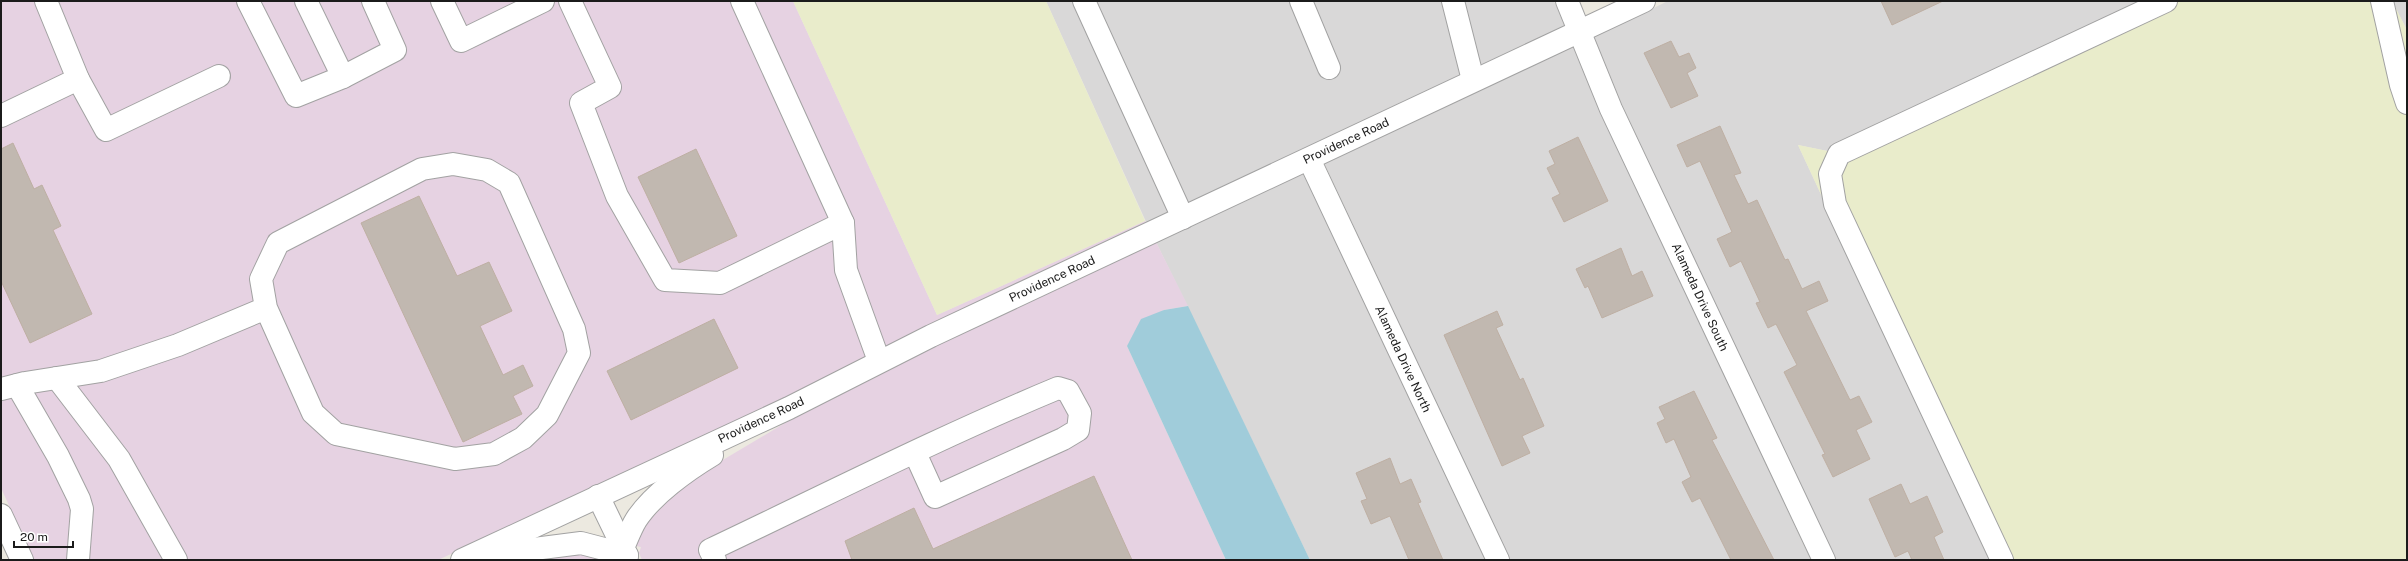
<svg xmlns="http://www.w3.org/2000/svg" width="2408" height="561" viewBox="0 0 2408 561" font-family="'Public Sans',sans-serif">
<rect width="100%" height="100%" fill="#ece9e0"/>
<g fill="#d9d8d8">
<polygon points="1046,1 1554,1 1566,27 1147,224"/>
<polygon points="1668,1 2171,1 1847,155 1798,145 1991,560 1836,560 1622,105 1594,37"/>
<polygon points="2392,1 2407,1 2407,30"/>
<polygon points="1573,46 1601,114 1811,560 1510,560 1324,163"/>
<polygon points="1303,173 1318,202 1485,560 1310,560 1156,242"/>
</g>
<g fill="#e6d2e2">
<polygon points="1,1 793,1 937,315 1145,221 1147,224 785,399 438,560 34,560 1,488"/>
<polygon points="1156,242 1188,306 1164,310 1127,346 1226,560 642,560 639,553 641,547 636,546 646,524 668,501 701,473 795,417 884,370"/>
<polygon points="579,554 604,560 529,560"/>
</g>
<g fill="#e9eccb">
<polygon points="793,1 1046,1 1145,221 937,315"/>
<polygon points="2171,1 2392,1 2407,30 2407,560 1991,560 1798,145 1847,155"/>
</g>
<polygon fill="#a0ccda" points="1188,306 1310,560 1226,560 1127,346 1141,319 1164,310"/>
<g fill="#c1b8b0" stroke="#beafa3">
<polygon points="1881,1 1943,1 1892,25"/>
<polygon points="1671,41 1679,57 1689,53 1696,68 1687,73 1698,96 1671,108 1644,53"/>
<polygon points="1720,126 1741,173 1734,175 1748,204 1757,200 1785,260 1788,259 1802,289 1819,281 1828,301 1806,311 1850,400 1859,396 1872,422 1856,430 1870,459 1833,477 1822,455 1825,454 1784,372 1797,365 1776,324 1768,328 1756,303 1760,302 1741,261 1730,267 1717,239 1732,232 1700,161 1687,167 1677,145"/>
<polygon points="1578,137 1608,201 1564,222 1552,198 1560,194 1547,168 1555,164 1549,151"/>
<polygon points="13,143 34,189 42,185 61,226 53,230 92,314 30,343 1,281 1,149"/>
<polygon points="696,149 737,236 679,263 638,177"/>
<polygon points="419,196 457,276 489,262 512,311 480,326 503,375 523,365 533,386 513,396 522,414 463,442 361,223"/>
<polygon points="1621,248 1632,276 1642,271 1653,296 1602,318 1588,286 1585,288 1576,269"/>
<polygon points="1497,311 1503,325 1496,328 1520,380 1523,378 1544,426 1522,436 1530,453 1502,466 1444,335"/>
<polygon points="714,319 738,368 631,420 607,371"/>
<polygon points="1694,391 1717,438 1712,440 1774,560 1731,560 1700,498 1692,502 1682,482 1691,477 1674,439 1666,443 1657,423 1665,419 1659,407"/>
<polygon points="1390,458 1400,484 1411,479 1421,502 1418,503 1443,560 1409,560 1390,516 1371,524 1361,501 1367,499 1356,473"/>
<polygon points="1094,476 1132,560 852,560 845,541 914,508 933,549"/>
<polygon points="1901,484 1910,504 1927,496 1943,532 1934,537 1944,560 1912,560 1908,551 1895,557 1869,499"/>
</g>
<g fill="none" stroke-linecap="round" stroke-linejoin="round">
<g stroke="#a2a2a2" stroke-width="24">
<g id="minor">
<polyline points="248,1 296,96 343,77"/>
<polyline points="306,1 343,77 395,50 373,1"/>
<polyline points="442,1 461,41 543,1"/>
<polyline points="570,1 610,87 581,103 617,196 665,280 720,283 843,223"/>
<polyline points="742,1 843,223 846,270 879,361"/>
<polyline points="1084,1 1183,218"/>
<polyline points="1301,1 1329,68"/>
<polyline points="1453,1 1473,80"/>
<polyline points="1567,1 1611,109 1824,560"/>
<polyline points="2382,1 2401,85 2407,103"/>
<polyline points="78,79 106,130 219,76"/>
<polyline points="1,116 78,79 46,1"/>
<polyline points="1309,159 1498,560"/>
<polyline points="57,378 119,459 176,560"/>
<polyline points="17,385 58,456 79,499 82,509 78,560"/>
<polyline points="1,389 25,383 101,371 178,345 266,308 313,413 336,434 455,459 494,454 523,438 547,415 579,353 574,329 509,183 487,170 453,164 422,169 278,243 261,279 266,308"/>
<polyline points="598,496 627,556"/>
<polyline points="1,515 22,560"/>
<path d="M623 548C627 539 631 528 636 520 652 495 687 470 712 455"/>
<polyline points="462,560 789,408 931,336 1644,1"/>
<polyline points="487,560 511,552 581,543 627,555"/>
<path d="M715 560 710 550C826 495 940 437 1058 388L1068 391 1080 413 1078 430 1063 439 935 497 915 453"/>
<polyline points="2002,560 1835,204 1830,174 1839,154 2166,1"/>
</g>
</g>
<use href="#minor" stroke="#fff" stroke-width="22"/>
</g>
<g text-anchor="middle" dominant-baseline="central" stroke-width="3.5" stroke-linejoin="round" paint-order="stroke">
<g font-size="12" fill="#1b1b1b" stroke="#fff">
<text transform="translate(1346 141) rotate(-25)">Providence Road</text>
<text transform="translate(1052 279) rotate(-25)">Providence Road</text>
<text transform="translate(1700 297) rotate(65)">Alameda Drive South</text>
<text transform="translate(1403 359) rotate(65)">Alameda Drive North</text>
<text transform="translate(761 420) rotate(-25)">Providence Road</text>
</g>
</g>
<rect width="2408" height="561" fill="none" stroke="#1b1b1b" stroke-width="4"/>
<path d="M14 541v6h59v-6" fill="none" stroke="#1b1b1b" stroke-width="2"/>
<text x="20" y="541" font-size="12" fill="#1b1b1b" stroke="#ffffff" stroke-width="3" paint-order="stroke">20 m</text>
</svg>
